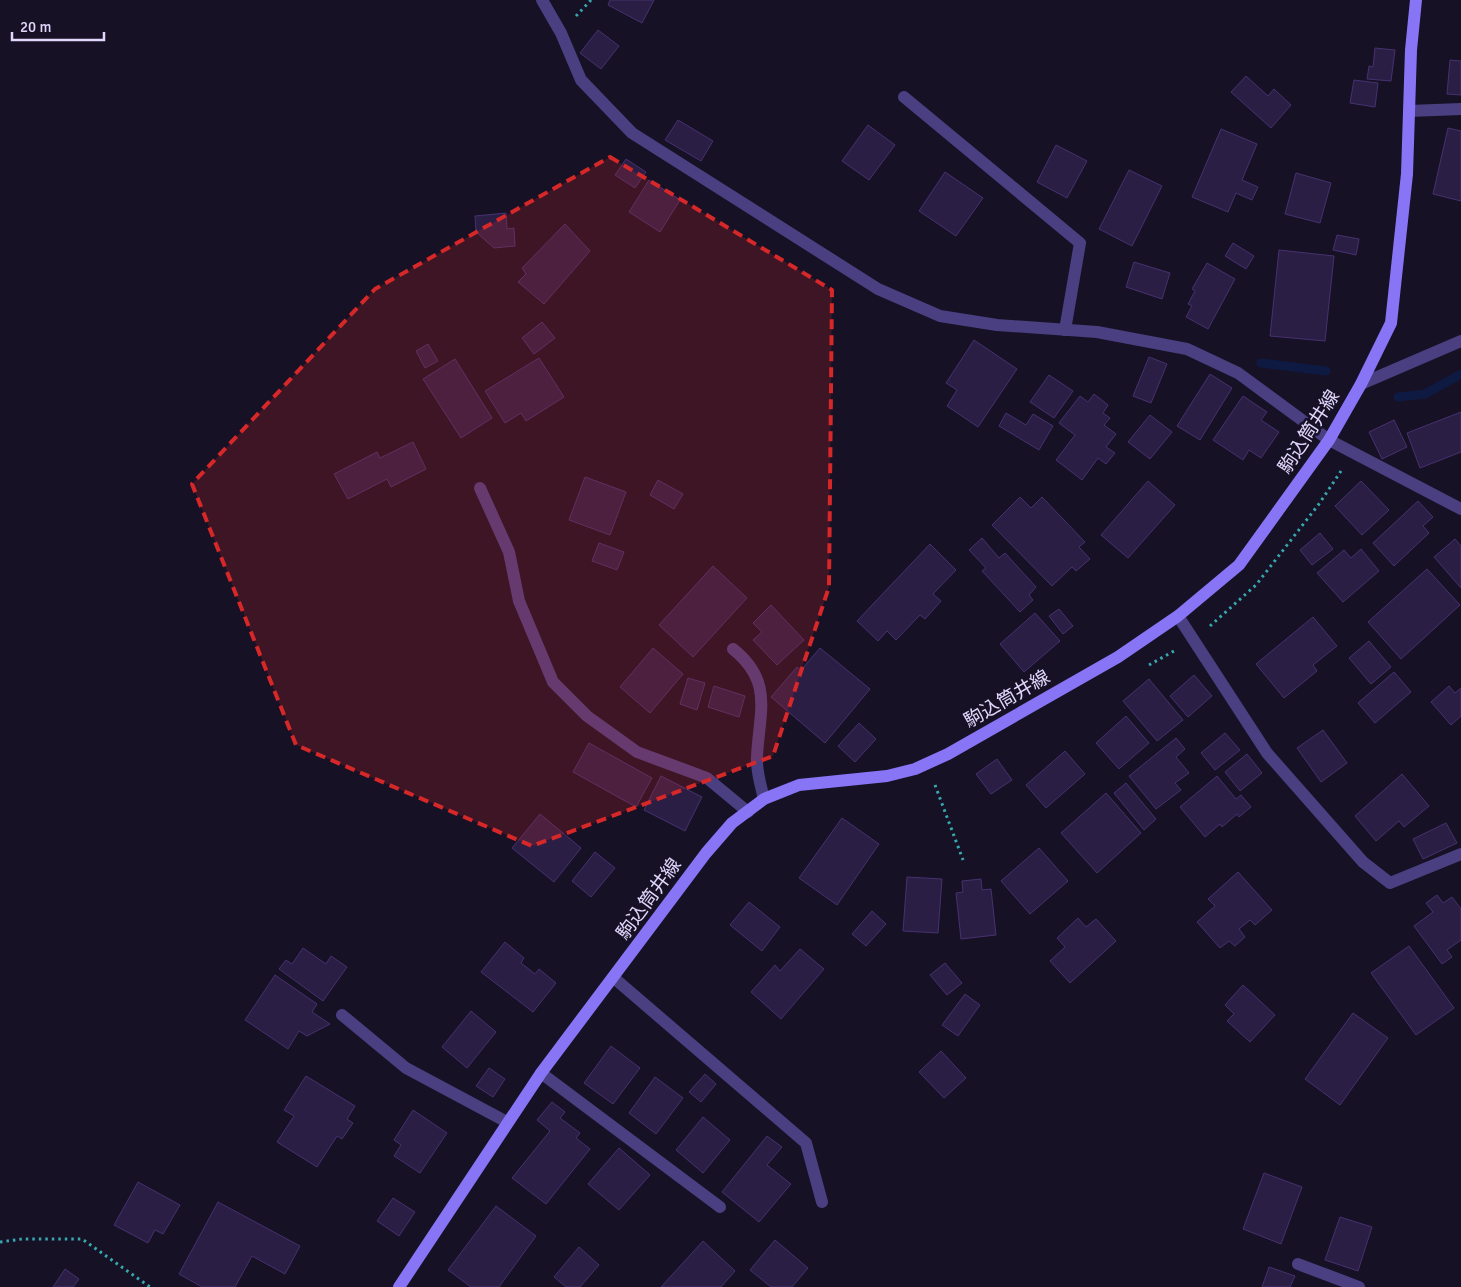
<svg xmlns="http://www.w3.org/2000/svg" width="1461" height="1287" viewBox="0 0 1461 1287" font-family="Signika,'Noto Sans JP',sans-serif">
<rect width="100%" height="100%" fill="#171125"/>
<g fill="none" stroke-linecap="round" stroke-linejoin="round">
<g stroke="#0e1a41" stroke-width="9">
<polyline points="1261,363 1326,371"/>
<polyline points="1398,397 1425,394 1461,374"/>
</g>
</g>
<g fill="#2b1e45" stroke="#46316f">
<polygon points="610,0 654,0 642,23 608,5"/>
<polygon points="598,30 619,46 601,69 580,53"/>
<polygon points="1375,48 1395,50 1391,81 1367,79 1369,66 1373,67"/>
<polygon points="1450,60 1461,61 1461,95 1447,94"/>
<polygon points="1246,76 1268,96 1274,89 1291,105 1271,128 1231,92"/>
<polygon points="1354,80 1378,83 1375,107 1350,103"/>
<polygon points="678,120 713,141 701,161 665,140"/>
<polygon points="868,125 895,145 869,180 842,161"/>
<polygon points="1448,128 1461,131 1461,201 1433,194"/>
<polygon points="1221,129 1257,144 1242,180 1258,187 1252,200 1236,193 1228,212 1192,197"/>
<polygon points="1056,145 1087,161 1067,198 1037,182"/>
<polygon points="626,159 646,172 635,188 615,175"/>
<polygon points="1129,170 1162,186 1132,246 1099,229"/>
<polygon points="945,172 983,198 956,236 919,211"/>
<polygon points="1296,173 1331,183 1320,223 1285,214"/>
<polygon points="649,180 680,200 660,232 629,212"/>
<polygon points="506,213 507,229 514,228 515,246 494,248 476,232 475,216"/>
<polygon points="565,224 590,251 544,304 518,282 526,274 522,268"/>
<polygon points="1337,235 1359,239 1356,255 1333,250"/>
<polygon points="1233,243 1254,256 1246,269 1225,256"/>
<polygon points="1279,250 1334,256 1325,341 1270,336"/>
<polygon points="1134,262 1170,273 1162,299 1126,287"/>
<polygon points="1207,263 1235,279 1208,329 1186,317 1192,306 1188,304 1195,291 1192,289"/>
<polygon points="542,322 555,338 534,354 522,338"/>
<polygon points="974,340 1017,369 978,427 947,406 957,390 946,383"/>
<polygon points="428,344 438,361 425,368 416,351"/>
<polygon points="1149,357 1167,364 1151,403 1133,396"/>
<polygon points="539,358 564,397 526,421 521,413 505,423 485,391"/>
<polygon points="455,359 492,418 461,438 423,379"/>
<polygon points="1210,374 1232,388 1200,440 1177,426"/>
<polygon points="1049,375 1073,391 1054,418 1030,402"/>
<polygon points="1094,394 1108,405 1103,413 1110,418 1104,425 1116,434 1106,447 1115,453 1106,464 1098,458 1082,480 1056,460 1075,435 1059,423 1080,396 1088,402"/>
<polygon points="1243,396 1267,412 1261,420 1279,432 1261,458 1249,450 1243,460 1213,440"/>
<polygon points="1461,412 1461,452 1420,468 1407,433"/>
<polygon points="1006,413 1026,425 1033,414 1053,426 1039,450 999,426"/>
<polygon points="1150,415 1172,432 1150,459 1128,442"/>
<polygon points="1394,420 1407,447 1382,459 1369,432"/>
<polygon points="413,442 426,469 391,487 387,479 348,499 334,474 377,452 380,458"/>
<polygon points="585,477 626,492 610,535 569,520"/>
<polygon points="658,480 683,494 674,509 650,495"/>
<polygon points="1148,481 1175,505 1128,558 1101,535"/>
<polygon points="1361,481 1389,510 1362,535 1335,506"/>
<polygon points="1020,497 1031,508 1042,497 1085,542 1079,547 1090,559 1076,571 1072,567 1052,586 992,525"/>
<polygon points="1418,501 1433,517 1423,526 1429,533 1394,566 1373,543"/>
<polygon points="1320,533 1333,549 1312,565 1300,550"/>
<polygon points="982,538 999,558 1005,553 1036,587 1029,595 1033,600 1020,612 982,571 986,568 969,550"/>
<polygon points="1455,539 1461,546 1461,588 1434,557"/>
<polygon points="599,543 624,552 617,570 592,561"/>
<polygon points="930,544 956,570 933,594 941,601 925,619 920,615 896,640 887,631 878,641 857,621"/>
<polygon points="1361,549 1379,571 1343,602 1317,573 1344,550 1351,558"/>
<polygon points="713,566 747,598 693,657 659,625"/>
<polygon points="1427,569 1460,605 1401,659 1368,622"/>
<polygon points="771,605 804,640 777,665 753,640 762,632 753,623"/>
<polygon points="1059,609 1073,626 1063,634 1049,616"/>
<polygon points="1035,613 1060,641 1024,672 1000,644"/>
<polygon points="1313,617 1337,646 1313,665 1317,671 1284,698 1256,664"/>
<polygon points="1369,641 1391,667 1371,684 1349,658"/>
<polygon points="653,648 683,674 650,713 620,687"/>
<polygon points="820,648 870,689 825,743 771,697 797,667 801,670"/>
<polygon points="1394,672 1411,692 1375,723 1358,703"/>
<polygon points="1194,675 1212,696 1188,717 1170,696"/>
<polygon points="688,678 705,683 697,710 680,704"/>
<polygon points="1149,679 1183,720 1157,741 1123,701"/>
<polygon points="714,686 745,696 739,717 708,707"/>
<polygon points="1449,686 1455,693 1461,688 1461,716 1451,725 1431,702"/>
<polygon points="1126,716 1149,743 1119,769 1096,743"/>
<polygon points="859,723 876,739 855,762 838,746"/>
<polygon points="1323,730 1347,763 1321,782 1297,748"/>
<polygon points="1225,733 1240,750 1215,770 1201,753"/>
<polygon points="1176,738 1185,749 1176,757 1189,773 1175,783 1181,790 1156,809 1129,776"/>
<polygon points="589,743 652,778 636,807 573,772"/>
<polygon points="1065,751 1085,774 1046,808 1026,785"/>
<polygon points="1247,754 1262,773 1240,791 1225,772"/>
<polygon points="997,759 1012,780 991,794 976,774"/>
<polygon points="1402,774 1429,806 1404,827 1399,821 1376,841 1355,816"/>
<polygon points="661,776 702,797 685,831 644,810"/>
<polygon points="1217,776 1236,799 1241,795 1251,807 1239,817 1237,814 1222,827 1220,824 1205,837 1180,807"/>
<polygon points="1126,783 1156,819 1144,830 1114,793"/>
<polygon points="1106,793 1141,833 1097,873 1061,833"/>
<polygon points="540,814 581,848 554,882 512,848"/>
<polygon points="842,818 879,844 837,905 799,878"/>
<polygon points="1446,823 1457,843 1423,859 1413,839"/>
<polygon points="1039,848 1068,881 1030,914 1001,881"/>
<polygon points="595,852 615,868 591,897 572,881"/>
<polygon points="1238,872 1272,910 1255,925 1250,920 1239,929 1245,937 1235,946 1229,941 1220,948 1197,922 1215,906 1208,899"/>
<polygon points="907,877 942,879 938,933 903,931"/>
<polygon points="981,879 982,890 991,889 996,935 961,939 956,893 963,892 962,881"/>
<polygon points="1437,895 1443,903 1452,897 1461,909 1461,940 1447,950 1452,957 1442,964 1414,926 1433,912 1426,903"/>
<polygon points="749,902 780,927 762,951 730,925"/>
<polygon points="872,911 886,924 866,946 852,934"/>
<polygon points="1078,918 1086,927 1096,919 1116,941 1070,983 1050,961 1065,947 1057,938"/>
<polygon points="505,942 524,958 521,963 535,974 539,969 556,983 533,1012 481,972"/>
<polygon points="1409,946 1454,1008 1416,1035 1371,973"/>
<polygon points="303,948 326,964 331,956 347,967 323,1001 279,969 286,960 292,964"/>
<polygon points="800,949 824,969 781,1019 751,992 775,965 780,971"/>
<polygon points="945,963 962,983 947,995 930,975"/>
<polygon points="275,975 317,1004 312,1012 330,1024 307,1036 299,1031 288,1049 245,1020"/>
<polygon points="1243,985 1275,1015 1250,1042 1227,1021 1234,1014 1225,1005"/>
<polygon points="965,994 980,1005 958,1036 942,1025"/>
<polygon points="471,1011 496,1032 467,1068 442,1047"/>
<polygon points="1353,1013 1388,1038 1340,1105 1305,1079"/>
<polygon points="611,1046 640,1068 613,1104 584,1083"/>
<polygon points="941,1051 966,1078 944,1098 919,1072"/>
<polygon points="489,1068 505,1079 493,1097 476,1086"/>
<polygon points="705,1074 716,1084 701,1102 689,1092"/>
<polygon points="306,1076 355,1106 347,1119 353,1123 342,1139 337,1136 317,1167 277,1142 294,1116 284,1110"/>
<polygon points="655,1077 683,1098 656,1134 629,1113"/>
<polygon points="552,1102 565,1112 560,1118 580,1133 576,1138 590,1149 546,1204 512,1178 550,1131 537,1120"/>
<polygon points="413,1110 447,1133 420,1173 394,1156 401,1145 394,1140"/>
<polygon points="703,1117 730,1140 703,1173 676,1150"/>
<polygon points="767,1136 782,1147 767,1165 791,1184 759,1222 722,1192"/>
<polygon points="619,1148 650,1175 619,1210 588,1184"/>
<polygon points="1264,1173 1302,1187 1281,1244 1243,1229"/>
<polygon points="138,1182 180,1205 163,1234 155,1230 148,1243 114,1225"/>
<polygon points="393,1198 415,1212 399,1236 377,1221"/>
<polygon points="218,1202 300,1246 285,1274 252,1256 235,1287 202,1287 179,1274"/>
<polygon points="496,1206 536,1236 499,1287 471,1287 448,1270"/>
<polygon points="1340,1217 1372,1227 1358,1271 1325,1260"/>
<polygon points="775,1240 808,1268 792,1287 771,1287 750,1270"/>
<polygon points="703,1241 735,1271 721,1287 661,1287"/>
<polygon points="579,1247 599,1265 580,1287 566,1287 554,1277"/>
<polygon points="1269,1267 1295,1276 1290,1287 1262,1287"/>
<polygon points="65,1269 79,1279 73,1287 53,1287"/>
</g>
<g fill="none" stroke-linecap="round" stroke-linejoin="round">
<g stroke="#37a8b0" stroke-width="3" stroke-dasharray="2.5 4" stroke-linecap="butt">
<polyline points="576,16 591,0"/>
<polyline points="1210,626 1256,585 1319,504 1341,471"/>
<polyline points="1149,665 1174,651"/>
<polyline points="935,785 963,860"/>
<polyline points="0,1242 22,1239 82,1239 150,1287"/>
</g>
<g stroke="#4a3f81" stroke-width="12">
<polyline points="904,97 1080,243 1065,330"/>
<polyline points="1409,111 1461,109"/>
<polyline points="480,488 509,552 519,601 553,682 587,716 637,752 707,778 748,812"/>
<path d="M733 649C774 682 759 712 757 757 756 771 761 786 764 799"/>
<polyline points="342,1015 406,1068 507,1122"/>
<polyline points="541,1073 720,1207"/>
<polyline points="1298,1264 1359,1287"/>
</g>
<g stroke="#4a3f81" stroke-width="12">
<polyline points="542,0 561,33 581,80 632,133 878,289 940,316 997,325 1097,332 1187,349 1238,373 1329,440 1461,509"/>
<polyline points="1361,384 1461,341"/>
<polyline points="1178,616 1267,753 1363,862 1390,883 1461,854"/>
<polyline points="614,978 806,1143 822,1202"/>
</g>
<polyline stroke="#8875f6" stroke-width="12" points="399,1287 541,1073 706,853 732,823 764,799 799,785 887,776 915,769 948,754 1118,657 1178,616 1239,565 1329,440 1361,384 1391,323 1407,174 1411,50 1416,0"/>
</g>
<path fill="#d62828" fill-opacity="0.2" stroke="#d62828" stroke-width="4" stroke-dasharray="10 6" stroke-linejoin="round" d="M610 157 832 290 829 587 773 756 532 846 296 745 192 484 375 289Z"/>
<g text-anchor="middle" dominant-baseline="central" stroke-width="5" stroke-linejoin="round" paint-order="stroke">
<g font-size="19" fill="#e0d7fc" stroke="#171125">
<text transform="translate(1309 432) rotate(-57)">駒込筒井線</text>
<text transform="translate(1007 699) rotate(-30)">駒込筒井線</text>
<text transform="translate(649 899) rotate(-54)">駒込筒井線</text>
</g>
</g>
<path d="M12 32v8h92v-8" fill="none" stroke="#e0d7fc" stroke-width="2.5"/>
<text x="20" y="32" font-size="15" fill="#e0d7fc" stroke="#171125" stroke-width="4" paint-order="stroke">20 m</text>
</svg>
